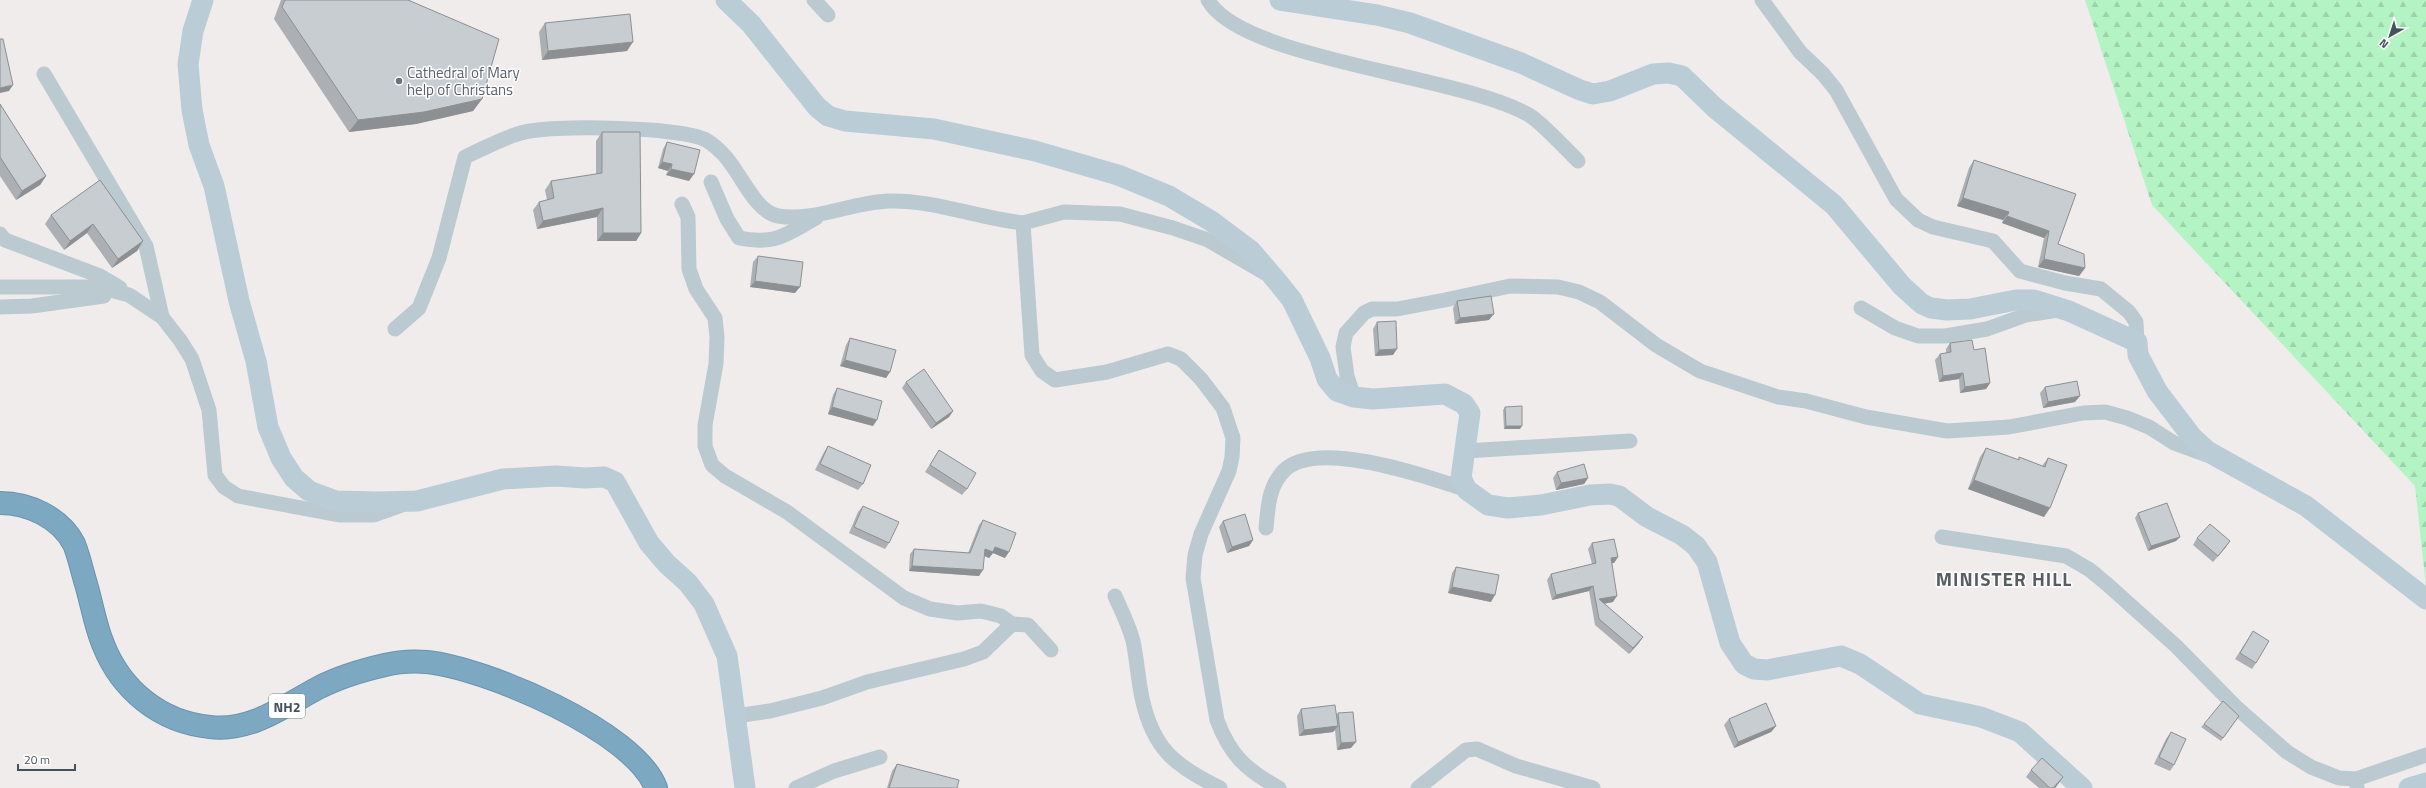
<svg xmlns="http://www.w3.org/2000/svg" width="2426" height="788" viewBox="0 0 2426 788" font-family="'Titillium Web',sans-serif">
<defs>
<pattern id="forest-firs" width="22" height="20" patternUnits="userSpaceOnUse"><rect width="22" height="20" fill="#b4f4c4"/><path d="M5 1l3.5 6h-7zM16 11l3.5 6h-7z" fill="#9cd3ab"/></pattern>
</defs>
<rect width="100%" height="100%" fill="#f0ecec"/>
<polygon fill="url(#forest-firs)" points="2085,0 2426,0 2426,586 2415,486 2152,205"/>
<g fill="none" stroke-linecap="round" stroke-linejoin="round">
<g stroke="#6993ae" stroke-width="24">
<path id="highway" d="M0 503C28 503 60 517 74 544 79 556 82 571 86 584 92 604 95 625 103 644 121 690 160 722 210 727 251 732 284 706 318 688 339 677 363 670 385 665 397 662 415 661 427 662 485 668 635 731 656 788"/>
</g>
<g stroke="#bbcad1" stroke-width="15">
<polyline points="814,0 828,15"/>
<path d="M1208 0C1241 60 1460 75 1529 115 1541 122 1566 149 1578 161"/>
<polyline points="1762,0 1800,52 1823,74 1836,90 1896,199 1918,220 1933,227 1993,241 2020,271 2065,283 2101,289 2129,312 2136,322 2137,342"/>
<polyline points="44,74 146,246 162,317"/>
<path d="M711 182 727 219 739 238C776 245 785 235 816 218"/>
<polyline points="682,204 688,217 689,269 696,289 715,318 717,337 716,364 705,425 705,446 712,465 725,476 787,512 904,598 930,609 957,613 981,611 1001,616 1012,624"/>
<polyline points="0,234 5,240 100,276 120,288"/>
<path d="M1265 273 1208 240 1173 228 1120 214 1064 212 1023 223 1032 355 1042 371 1055 380 1107 372 1168 354 1181 359 1201 379 1223 408 1233 438 1232 457 1229 471 1201 534 1195 555 1193 578 1217 720C1230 755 1246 770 1279 788"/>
<polyline points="0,287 99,287 129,295 162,317 180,340 192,359 209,410 215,475 224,487 238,496 339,515 374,515 402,505"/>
<polyline points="0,307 32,306 104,296"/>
<polyline points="1861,308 1895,328 1918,336 1945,336 1987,329 2026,315 2058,310"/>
<path d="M395 329 419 308 439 258 465 157C483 149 502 138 521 133 549 124 677 127 704 139 710 142 717 148 721 152 739 168 754 212 778 216 815 222 852 202 889 201 935 200 978 218 1023 223"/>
<polyline points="1354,397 1347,376 1343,347 1346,333 1364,313 1372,309 1397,309 1445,300 1510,286 1558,287 1579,292 1600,302 1656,345 1700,371 1778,397 1806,401 1866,417 1947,431 2009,427 2083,413 2105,412 2127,418 2149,427 2174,443 2207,455"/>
<polyline points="1466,451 1630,441"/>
<path d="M1266 528C1268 509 1268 490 1281 474 1310 435 1429 477 1467 490"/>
<polyline points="1942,537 2066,556 2090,570 2108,585 2176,646 2237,708 2287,752 2311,767 2339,778 2356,779"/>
<path d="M1115 596C1121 610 1129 625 1133 641 1137 660 1138 679 1142 698 1153 749 1175 766 1220 788"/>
<polyline points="736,716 770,711 822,698 867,682 964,659 983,652 1012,624 1028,625 1051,650"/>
<polyline points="796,788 834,771 880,757"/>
<polyline points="1418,788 1466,750 1477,749 1516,766 1593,788"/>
<polyline points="2357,788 2356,779 2426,755"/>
</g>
<g stroke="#baccd6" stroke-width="21">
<polyline points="203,0 193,31 188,64 192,110 199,145 214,186 239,301 256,361 268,427 281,458 294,478 309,491 336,501 378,502 417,501 503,479 556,476 585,478 604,477 615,482 649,543 667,564 688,583 704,604 727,656 745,788"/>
<polyline points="726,0 751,24 817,107 828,116 845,121 934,129 1035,151 1118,175 1169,196 1211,221 1251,251 1276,280 1292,300 1320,358 1327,379 1337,391 1354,397 1373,399 1445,394 1464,404 1470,413 1461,478 1467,490 1488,505 1508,508 1541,505 1590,495 1610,494 1619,496 1647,517 1682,535 1696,546 1707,562 1730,643 1744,664 1754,669 1767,670 1841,656 1860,664 1920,704 1981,717 2020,732 2082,788"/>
<polyline points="1280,0 1377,15 1410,23 1521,63 1580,90 1593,94 1610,91 1653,74 1669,73 1682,76 1714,107 1834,205 1902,286 1922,304 1931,308 1947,310 1970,309 2016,300 2034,300 2069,311 2137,342 2138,355 2157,391 2192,437 2207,451 2306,506 2426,599"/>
<polyline points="2409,788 2426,783"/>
</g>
<use href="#highway" stroke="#7da8c2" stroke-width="22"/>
</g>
<g fill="#acb0b5">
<polygon points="281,0 408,0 482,99 473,111 416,124 349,132 274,19"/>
<polygon points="545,23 627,51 542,60 539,32"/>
<polygon points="0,104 46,176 40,185 16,200 0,176"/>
<polygon points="602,132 641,233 636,241 597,241 597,217 537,229 533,210 539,202 547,200 545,190 551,181 596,174 596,141"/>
<polygon points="667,142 689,181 666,175 668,171 658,168 663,149"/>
<polygon points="1974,160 2076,194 2058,244 2085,268 2079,276 2038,267 2044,238 2002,223 2003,220 1957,206 1969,168"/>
<polygon points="100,180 143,241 137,251 112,268 87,233 64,250 45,224 51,215"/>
<polygon points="758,256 795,293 750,287 753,262"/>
<polygon points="1457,301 1489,320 1455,324 1453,308"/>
<polygon points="1377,322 1393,355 1375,356 1373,329"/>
<polygon points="850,338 890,372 886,378 840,366 846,345"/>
<polygon points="1950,343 1974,350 1990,383 1986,389 1960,393 1959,379 1939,382 1935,360 1940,354 1946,353 1946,349"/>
<polygon points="906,382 953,411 949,417 931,429 902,388"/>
<polygon points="2045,387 2075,402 2043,408 2040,393"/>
<polygon points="837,388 873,426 828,414 833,395"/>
<polygon points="1505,407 1520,429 1504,429 1503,410"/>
<polygon points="828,446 863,484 858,490 815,470 824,452"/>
<polygon points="1986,448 2018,460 2019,457 2042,466 2048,458 2044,517 1968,489 1980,457"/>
<polygon points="939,450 967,489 962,495 925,472"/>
<polygon points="1557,472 1588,478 1584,484 1556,490 1553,478"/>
<polygon points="863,506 889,543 885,549 849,533 858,512"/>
<polygon points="2138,513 2180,537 2176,541 2148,551 2135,518"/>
<polygon points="983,520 1005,558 993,553 989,558 984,556 979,576 909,571 910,554 914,549 968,553 979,525"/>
<polygon points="1223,521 1253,540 1249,546 1227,553 1219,527"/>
<polygon points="2197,538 2226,547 2213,562 2193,545"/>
<polygon points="1592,543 1618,557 1614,563 1612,563 1613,602 1604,604 1643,637 1629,654 1595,625 1589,591 1552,600 1547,580 1551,574 1592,564 1588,549"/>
<polygon points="1456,567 1491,602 1448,593 1452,573"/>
<polygon points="2253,631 2256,663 2252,669 2235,659"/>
<polygon points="1301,709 1336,716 1338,713 1351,748 1337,750 1335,730 1333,732 1299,736 1297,716"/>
<polygon points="2239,716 2221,741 2201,727 2204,724"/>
<polygon points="1729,719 1776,726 1771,732 1734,748 1724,725"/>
<polygon points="2171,732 2174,765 2170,771 2154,764 2166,739"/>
<polygon points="897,764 957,788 887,788 892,771"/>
<polygon points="2031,770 2059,783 2055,788 2039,788 2026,777"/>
</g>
<g fill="#8c9093">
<polygon points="633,42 627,51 542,60 548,51"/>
<polygon points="13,85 9,91 0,93 0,88"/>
<polygon points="482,99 473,111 416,124 349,132 358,120"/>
<polygon points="662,162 672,164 668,171 658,168"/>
<polygon points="671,169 694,174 689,181 666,175"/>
<polygon points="46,176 40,185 16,200 22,191"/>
<polygon points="1963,198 2009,212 2003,220 1957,206"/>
<polygon points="603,208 597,217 537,229 543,221"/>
<polygon points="2007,216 2049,231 2044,238 2002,223"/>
<polygon points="93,224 87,233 64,250 70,241"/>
<polygon points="603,233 641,233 636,241 597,241"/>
<polygon points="143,241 137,251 112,268 118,259"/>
<polygon points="2044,259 2085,268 2079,276 2038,267"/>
<polygon points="755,281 800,287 795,293 750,287"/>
<polygon points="1494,314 1489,320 1455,324 1460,318"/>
<polygon points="1397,349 1393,355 1375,356 1379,350"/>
<polygon points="845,360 890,372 886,378 840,366"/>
<polygon points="1963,373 1959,379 1939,382 1943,376"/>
<polygon points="1990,383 1986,389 1960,393 1965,387"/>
<polygon points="2080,396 2075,402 2043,408 2048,402"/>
<polygon points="832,407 877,420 873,426 828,414"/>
<polygon points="953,411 949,417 931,429 936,423"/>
<polygon points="1506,426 1522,426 1520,429 1504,429"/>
<polygon points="1588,478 1584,484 1556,490 1561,483"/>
<polygon points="1974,480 2050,508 2044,517 1968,489"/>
<polygon points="2180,537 2176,541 2148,551 2151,546"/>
<polygon points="1253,540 1249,546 1227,553 1232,547"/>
<polygon points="2230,541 2226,547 2213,562 2218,556"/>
<polygon points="995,547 1009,552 1005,558 993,553 989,558 981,554 985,549"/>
<polygon points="1618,557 1614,563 1607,564 1611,558"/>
<polygon points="912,566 983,570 979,576 909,571"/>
<polygon points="1593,586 1589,591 1552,600 1556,595"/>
<polygon points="1452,587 1495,595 1491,602 1448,593"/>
<polygon points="1617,596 1613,602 1596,605 1599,599"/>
<polygon points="1643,637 1639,643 1629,654 1633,648"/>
<polygon points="1338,726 1333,732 1299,736 1304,730"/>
<polygon points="1776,726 1771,732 1734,748 1738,742"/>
<polygon points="1356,742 1351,748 1337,750 1341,743"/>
<polygon points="2063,777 2059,783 2055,788 2053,788"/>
</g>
<g fill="#c8cdd2" stroke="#8c9093">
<polygon points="285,0 408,0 499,39 482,99 424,112 358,120 282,7"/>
<polygon points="630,14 633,42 548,51 545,23"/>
<polygon points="0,39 3,39 13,85 0,88"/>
<polygon points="0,104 46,176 22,191 0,157"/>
<polygon points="602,132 640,132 641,233 603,233 603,208 543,221 539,202 554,198 551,181 602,173"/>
<polygon points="667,142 700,150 694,174 671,169 672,164 662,162"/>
<polygon points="1974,160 2076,194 2058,244 2084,254 2085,268 2044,259 2049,231 2007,216 2009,212 1963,198"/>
<polygon points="100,180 143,241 118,259 93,224 70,241 51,215"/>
<polygon points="758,256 803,262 800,287 755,281"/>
<polygon points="1491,296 1494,314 1460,318 1457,301"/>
<polygon points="1396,321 1397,349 1379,350 1377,322"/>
<polygon points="850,338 896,350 890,372 845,360"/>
<polygon points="1972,340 1974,350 1985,348 1990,383 1965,387 1963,373 1943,376 1940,354 1951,352 1950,343"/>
<polygon points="924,369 953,411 936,423 906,382"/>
<polygon points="2077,381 2080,396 2048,402 2045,387"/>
<polygon points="837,388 882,401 877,420 832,407"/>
<polygon points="1522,406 1522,426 1506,426 1505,407"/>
<polygon points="828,446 871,465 863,484 820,464"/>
<polygon points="1986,448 2019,460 2019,457 2045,467 2048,458 2067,465 2050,508 1974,480"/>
<polygon points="939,450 976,473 967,489 930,465"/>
<polygon points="1584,464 1588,478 1561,483 1557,472"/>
<polygon points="2167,503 2180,537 2151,546 2138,513"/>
<polygon points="863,506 899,522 889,543 854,527"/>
<polygon points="1245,514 1253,540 1232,547 1223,521"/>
<polygon points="983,520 1016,533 1009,552 995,547 993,552 985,549 983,570 912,566 914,549 970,553"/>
<polygon points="2210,524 2230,541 2218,556 2197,538"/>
<polygon points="1614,539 1618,557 1611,558 1617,596 1599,599 1643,637 1633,648 1599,619 1593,586 1556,595 1551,574 1596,563 1592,543"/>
<polygon points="1456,567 1499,575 1495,595 1452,587"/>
<polygon points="2253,631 2269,641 2256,663 2240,653"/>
<polygon points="2223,701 2239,716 2223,738 2204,724"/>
<polygon points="1766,703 1776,726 1738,742 1729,719"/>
<polygon points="1335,705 1338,726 1304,730 1301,709"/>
<polygon points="1353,712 1356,742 1341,743 1338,713"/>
<polygon points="2171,732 2186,739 2174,765 2159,757"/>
<polygon points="2042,758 2063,777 2053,788 2050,788 2031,770"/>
<polygon points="897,764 959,780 957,788 889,788"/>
</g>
<circle fill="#6b7280" stroke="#fff" stroke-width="1.5" cx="399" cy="81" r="4"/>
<g text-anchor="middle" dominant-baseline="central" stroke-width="3" stroke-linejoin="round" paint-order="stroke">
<rect fill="#fff" stroke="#7b878d" stroke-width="1" x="269" y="694" width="36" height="24" rx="3"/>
<g font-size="14" font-weight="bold" fill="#43535c">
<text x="287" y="706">NH2</text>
</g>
<g font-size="15" fill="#5b616d" stroke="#fff" text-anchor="start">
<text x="407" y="72">Cathedral of Mary<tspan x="407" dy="17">help of Christans</tspan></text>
</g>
<g font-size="19" font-weight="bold" letter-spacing="1" fill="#585e62" stroke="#fff">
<text x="2004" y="578">MINISTER HILL</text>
</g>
</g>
<g transform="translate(2390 36) rotate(219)" stroke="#ffffff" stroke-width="3" paint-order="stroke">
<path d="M0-3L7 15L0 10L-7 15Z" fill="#43535c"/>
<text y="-6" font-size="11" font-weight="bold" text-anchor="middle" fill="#43535c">N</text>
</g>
<path d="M18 764v6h57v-6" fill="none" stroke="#43535c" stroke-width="2"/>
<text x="24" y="764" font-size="12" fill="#43535c" stroke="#ffffff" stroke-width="3" paint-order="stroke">20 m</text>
</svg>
